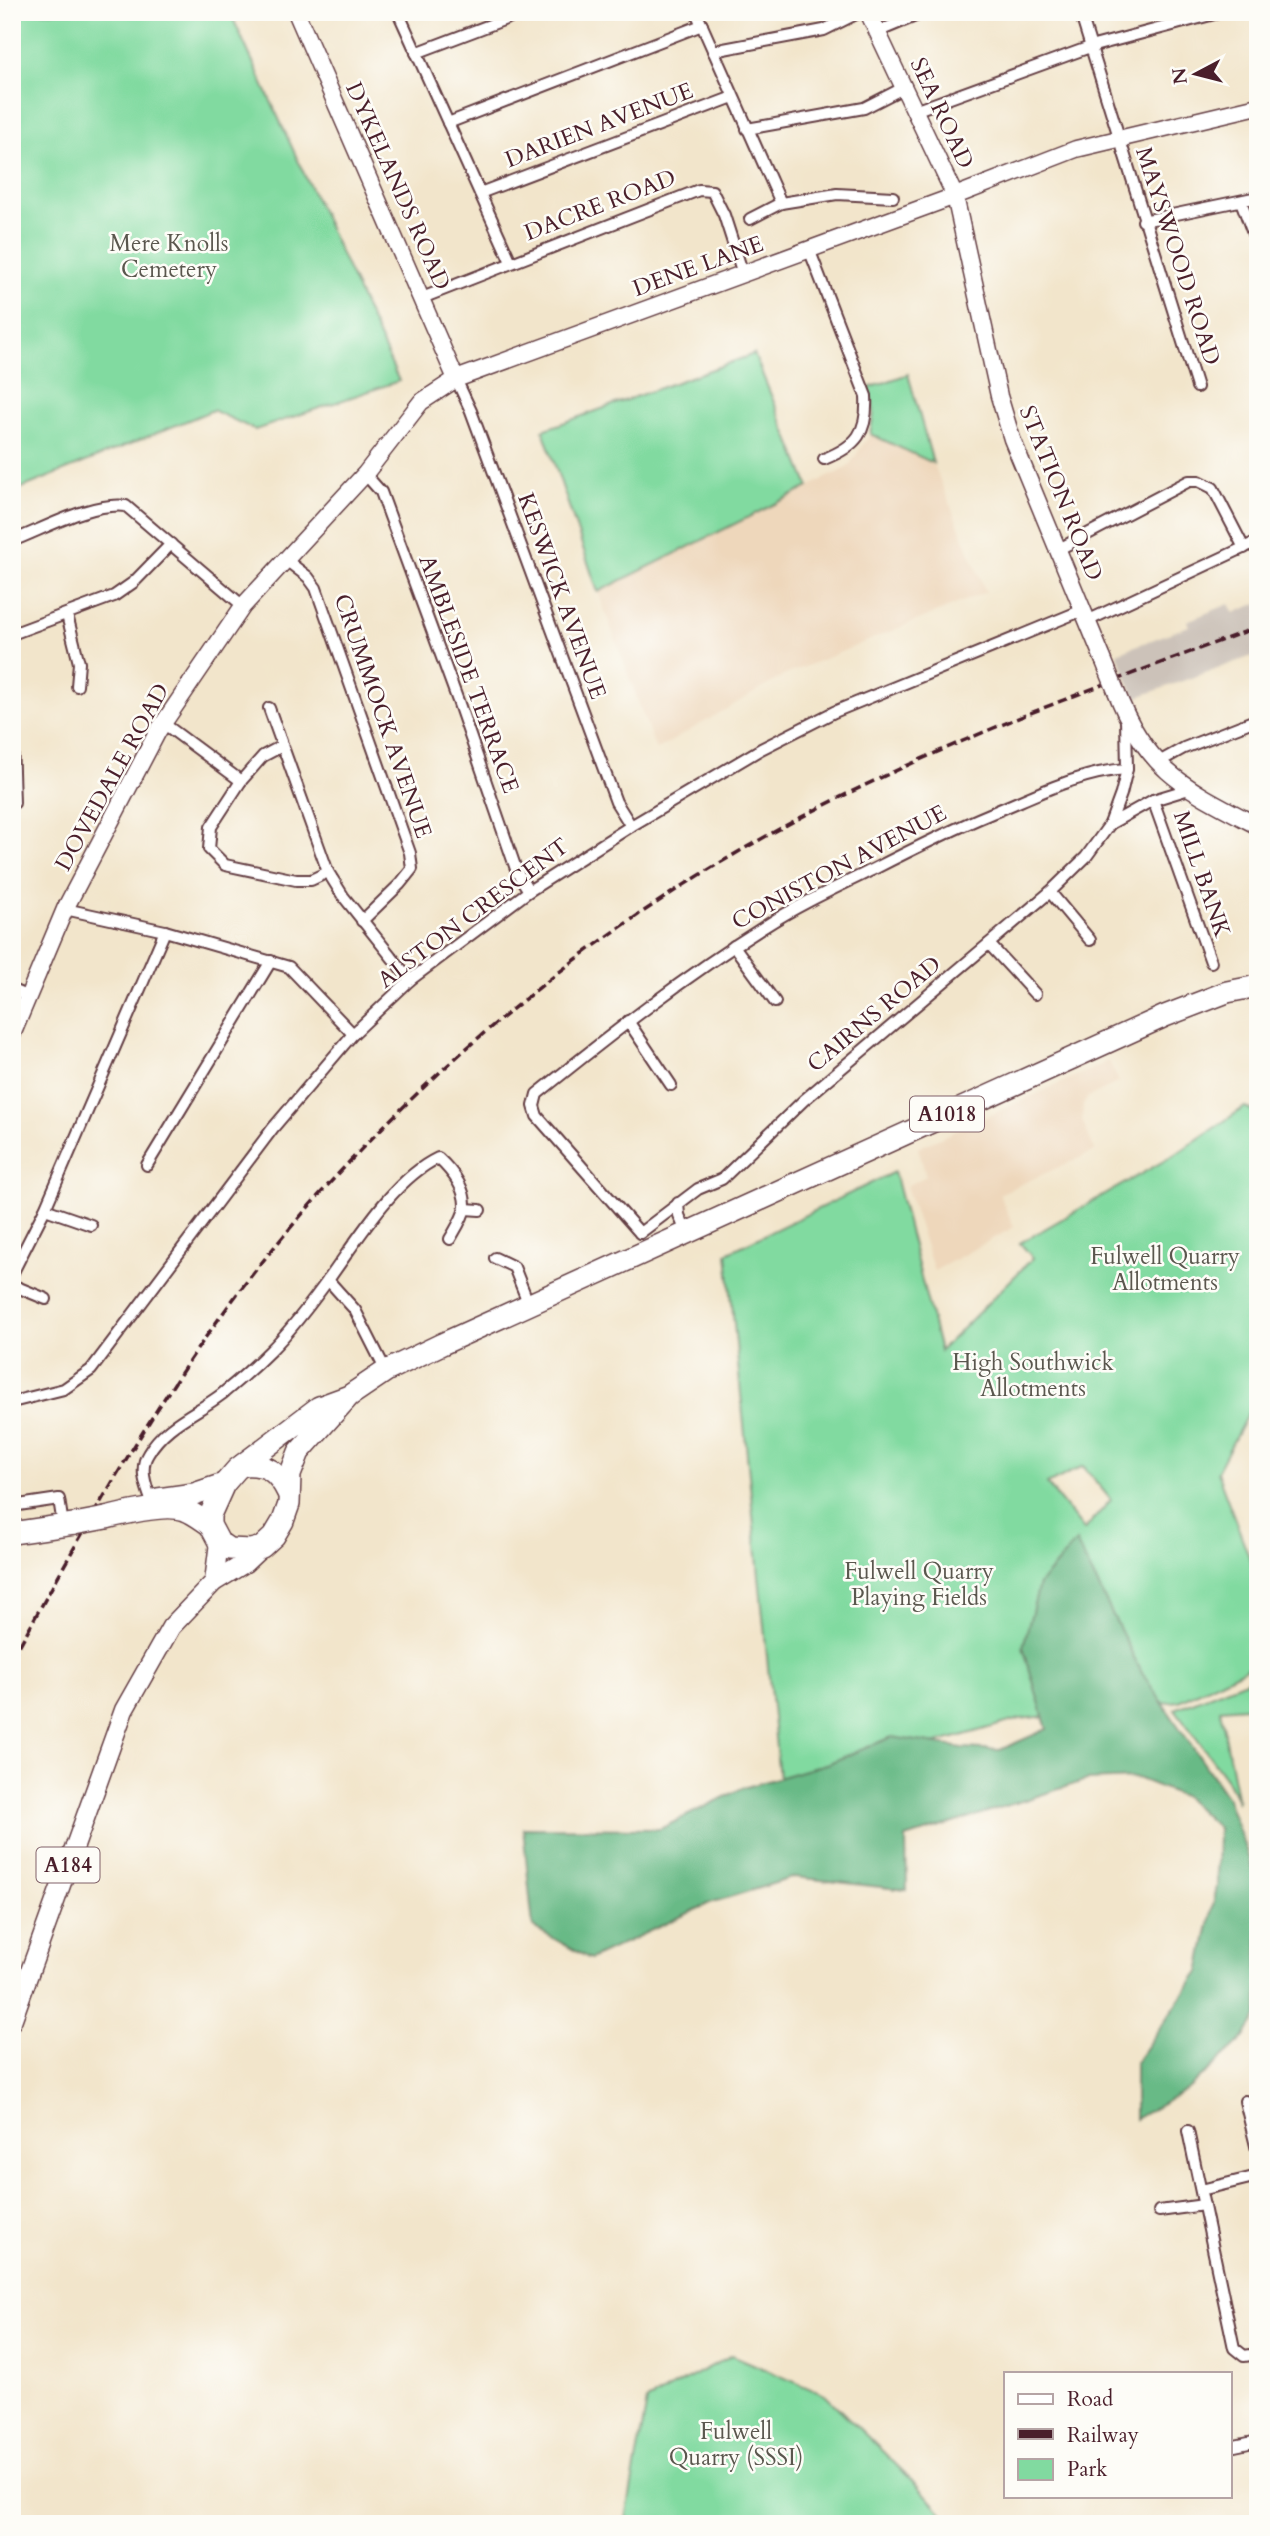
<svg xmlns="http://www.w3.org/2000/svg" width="1270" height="2536" viewBox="0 0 1270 2536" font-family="Cardo,serif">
<rect width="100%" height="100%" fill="#fdfcf7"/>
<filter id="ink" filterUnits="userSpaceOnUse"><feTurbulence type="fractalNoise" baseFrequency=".0143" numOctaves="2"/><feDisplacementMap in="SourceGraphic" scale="14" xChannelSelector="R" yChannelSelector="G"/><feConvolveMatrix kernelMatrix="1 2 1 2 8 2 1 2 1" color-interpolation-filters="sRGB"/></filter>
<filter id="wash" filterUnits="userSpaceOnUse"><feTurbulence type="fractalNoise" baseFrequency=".00686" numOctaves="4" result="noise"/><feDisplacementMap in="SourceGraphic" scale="28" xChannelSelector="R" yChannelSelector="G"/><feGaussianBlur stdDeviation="1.57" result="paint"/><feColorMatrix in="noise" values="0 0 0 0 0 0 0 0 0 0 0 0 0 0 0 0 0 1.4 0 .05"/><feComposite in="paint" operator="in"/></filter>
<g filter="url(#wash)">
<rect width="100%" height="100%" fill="#f2e5cb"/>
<g fill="#eed7bb">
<polygon points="870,434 933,463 986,592 785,675 656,750 598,592 848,467"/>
<polygon points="1109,1061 1119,1082 1088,1097 1083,1105 1082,1120 1095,1151 999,1194 1014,1227 934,1271 906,1186 926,1176 918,1148"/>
</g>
<polygon fill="#ccc2b9" points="1258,603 1258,654 1135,698 1117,653 1189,626 1187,621 1229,604 1234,613"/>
<g fill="#81daa0" stroke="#667c66" stroke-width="2" fill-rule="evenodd">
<polygon points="12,12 230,12 399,381 255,430 213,410 12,492"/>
<polygon points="754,354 809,487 598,592 543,430"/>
<polygon points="908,374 933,463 870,434 874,412 869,388"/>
<path d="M1245 1107 1258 1114V1394L1217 1472 1258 1580V1663L1179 1701 1020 1719 780 1788 727 1253 894 1172 940 1351 1033 1258 1020 1243 1176 1154ZM1083 1466 1111 1500 1084 1530 1047 1484Z"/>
<polygon points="1258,1676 1258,1706 1220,1709 1238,1802 1227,1780 1175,1709"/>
<polygon points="732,2355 825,2395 921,2489 952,2524 625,2524 647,2401"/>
</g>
<polygon fill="#68ba86" stroke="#596c58" stroke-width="2" points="1076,1542 1142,1673 1226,1796 1258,1883 1258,2016 1243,2039 1188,2089 1135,2119 1135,2063 1199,1972 1217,1886 1218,1828 1185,1797 1137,1778 1087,1780 906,1838 907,1890 795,1877 710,1903 590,1959 533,1927 523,1828 660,1829 743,1788 829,1763 892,1737 963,1748 1000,1750 1047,1729 1023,1647 1039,1584"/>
</g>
<g filter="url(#ink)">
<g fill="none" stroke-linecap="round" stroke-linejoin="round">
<g stroke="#633d43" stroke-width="14">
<g id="street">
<polyline points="398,12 511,262"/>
<polyline points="696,12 781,203"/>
<polyline points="1080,12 1197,387"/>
<polyline points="877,32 925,12"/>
<polyline points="713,51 824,30 860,12"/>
<polyline points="416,53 524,12"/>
<polyline points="917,110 1090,47 1222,12"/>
<polyline points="448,123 702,25"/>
<polyline points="747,129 864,108 905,87"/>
<polyline points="480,193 733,97"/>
<polyline points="1241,201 1258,247"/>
<polyline points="750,219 781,203 837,194 893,197"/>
<polyline points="1143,221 1258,197"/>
<path d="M809 249 866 396C868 432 857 446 824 459"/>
<polyline points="422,298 699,190 712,191 724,215 743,274"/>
<polyline points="456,379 471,411 616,802 631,826"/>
<polyline points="365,474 381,492 458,701 517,872 529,891"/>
<path d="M12 541C46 528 91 502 126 506L243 606"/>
<polyline points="1059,549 1189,481 1199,481 1213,488 1244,548"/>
<polyline points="286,560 308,577 316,588 410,853 412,869 400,884 362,921"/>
<polyline points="67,615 79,663 77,686"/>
<polyline points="1087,621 1258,541"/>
<polyline points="12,634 114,596 134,582 171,544"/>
<polyline points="269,708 328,872 343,896 410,980"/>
<polyline points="1126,719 1127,769 1121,794 1110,824 1153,800 1189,789"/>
<polyline points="163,723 241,781"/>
<polyline points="12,739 14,803"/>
<polyline points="282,746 263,756 241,781 211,827 209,849 225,865 296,880 311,880 328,872"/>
<polyline points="1157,763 1184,748 1258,719"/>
<polyline points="1153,800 1211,962"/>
<polyline points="1050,892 1090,940"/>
<polyline points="65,909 165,931 289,967 353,1034"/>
<polyline points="989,944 1035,994"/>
<polyline points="734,946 775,1002"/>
<polyline points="12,990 29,997"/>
<polyline points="628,1021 671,1085"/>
<polyline points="147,1165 271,961"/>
<polyline points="678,1203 679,1215 686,1232"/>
<polyline points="45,1209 91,1225"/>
<polyline points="465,1209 480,1210"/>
<path d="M640 1233 537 1116 534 1106 537 1094C610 1035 684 977 764 927 798 905 835 888 872 870 911 850 951 830 992 813 1036 795 1079 772 1127 769"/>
<polyline points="640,1233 698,1189 722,1179 804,1100 1050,892 1086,857 1110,824"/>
<polyline points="495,1258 514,1267 529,1305"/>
<polyline points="12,1274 45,1209 165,931"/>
<polyline points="328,1280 355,1310 386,1371"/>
<polyline points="12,1285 46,1299"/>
<polyline points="12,1402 64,1389 91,1370 273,1128 353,1034 410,980 529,891 631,826 761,749 834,712 1083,610"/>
<path d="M151 1500C146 1486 139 1468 148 1454 165 1424 196 1414 222 1394 238 1381 255 1366 270 1351 292 1329 313 1301 331 1276 359 1237 394 1179 438 1158 451 1170 466 1188 465 1207 464 1217 455 1230 450 1239"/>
<polyline points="12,1506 59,1499 63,1525"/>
<polyline points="1245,2101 1258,2154"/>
<polyline points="1188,2131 1234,2348 1244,2356 1258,2354"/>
<polyline points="1201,2190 1258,2176"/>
<polyline points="1159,2211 1204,2205"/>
<polyline points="1230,2447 1258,2441"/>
</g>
</g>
<g stroke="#633d43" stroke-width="19">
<g id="secondary">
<polyline points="296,12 456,379"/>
<polyline points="868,12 955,196 999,396 1012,439 1103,659"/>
<path d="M1116 691C1147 772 1186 788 1258 826"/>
<polyline points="12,1035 65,909 158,731 243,606 365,474 421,402 456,379 955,196 1076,149 1258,106"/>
</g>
</g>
<g stroke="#633d43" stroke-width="21">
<g id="primary">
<polyline points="214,1582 219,1542"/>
<polyline points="12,2021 124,1710 171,1627 214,1582 245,1563 262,1547"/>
</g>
</g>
<g stroke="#633d43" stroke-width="24">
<g id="highway">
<polyline points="349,1396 299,1452 290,1475 289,1504 283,1521 274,1536 262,1547 251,1550 229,1549 219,1542 210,1525 210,1515 224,1484 237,1469 319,1407 349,1396 386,1371 442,1344 1165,1016 1227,992 1258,986"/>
<path d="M243 1465C267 1463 278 1472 288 1493"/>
<polyline points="158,1499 194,1494 224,1484"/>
<path d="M106 1518C126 1513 166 1503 185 1510 194 1513 202 1520 210 1525"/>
<polyline points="12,1533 74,1524"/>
</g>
</g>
<use href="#street" stroke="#fff" stroke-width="10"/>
<use href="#secondary" stroke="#fff" stroke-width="16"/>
<use href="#primary" stroke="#fff" stroke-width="18"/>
<use href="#highway" stroke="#fff" stroke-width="21"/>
<path stroke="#4a1f2b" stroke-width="3.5" stroke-dasharray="10 5" stroke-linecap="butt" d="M12 1659C89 1520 167 1379 267 1256 406 1085 579 939 772 833 926 748 1093 688 1258 627"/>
<g stroke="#633d43" stroke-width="19" stroke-linecap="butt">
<polyline id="secondary-bridge" points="1103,659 1116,691"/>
</g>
<g stroke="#633d43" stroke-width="24" stroke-linecap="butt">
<polyline id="highway-bridge" points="74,1524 106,1518"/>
</g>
<use href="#secondary-bridge" stroke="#fff" stroke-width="16"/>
<use href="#highway-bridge" stroke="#fff" stroke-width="21"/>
</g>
</g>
<g text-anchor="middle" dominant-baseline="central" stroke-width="5" stroke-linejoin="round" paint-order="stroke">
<g fill="#fdfcf7" stroke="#806168" stroke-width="2">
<rect x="910" y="1096.5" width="74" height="35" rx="5"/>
<rect x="36.5" y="1847.5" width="63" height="35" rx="5"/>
</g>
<g font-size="21" font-weight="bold" fill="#4a1f2b">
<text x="947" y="1114">A1018</text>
<text x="68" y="1865">A184</text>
</g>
<g font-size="23" fill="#4a1f2b" stroke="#fdfcf7">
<text transform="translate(942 113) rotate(65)">SEA ROAD</text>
<text transform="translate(599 125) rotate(-21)">DARIEN AVENUE</text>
<text transform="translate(398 186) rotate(66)">DYKELANDS ROAD</text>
<text transform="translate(600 205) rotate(-21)">DACRE ROAD</text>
<text transform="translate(1178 256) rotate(72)">MAYSWOOD ROAD</text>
<text transform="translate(698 266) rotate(-20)">DENE LANE</text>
<text transform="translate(1061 493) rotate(68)">STATION ROAD</text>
<text transform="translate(562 596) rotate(70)">KESWICK AVENUE</text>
<text transform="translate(469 674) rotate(70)">AMBLESIDE TERRACE</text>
<text transform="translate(383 716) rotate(71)">CRUMMOCK AVENUE</text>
<text transform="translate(112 777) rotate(-61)">DOVEDALE ROAD</text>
<text transform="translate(839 867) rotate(-28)">CONISTON AVENUE</text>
<text transform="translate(1202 874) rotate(71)">MILL BANK</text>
<text transform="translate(473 913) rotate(-37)">ALSTON CRESCENT</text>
<text transform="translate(874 1014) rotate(-40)">CAIRNS ROAD</text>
</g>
<g font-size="23" fill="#5a574e" stroke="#fdfcf7">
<text x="169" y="243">Mere Knolls<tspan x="169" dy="26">Cemetery</tspan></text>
<text x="1165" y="1256">Fulwell Quarry<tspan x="1165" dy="26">Allotments</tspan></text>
<text x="1033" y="1362">High Southwick<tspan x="1033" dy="26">Allotments</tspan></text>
<text x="919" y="1571">Fulwell Quarry<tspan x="919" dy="26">Playing Fields</tspan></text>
<text x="736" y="2431">Fulwell<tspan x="736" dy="26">Quarry (SSSI)</tspan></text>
</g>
</g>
<rect width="1270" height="2536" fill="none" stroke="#fdfcf7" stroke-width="42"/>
<rect x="1004" y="2372" width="228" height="126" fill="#fdfcf7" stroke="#b5a4a5" stroke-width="2"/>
<rect x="1018" y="2394" width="35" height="10" fill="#ffffff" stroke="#b5a4a5" stroke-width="2"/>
<text x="1067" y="2406" font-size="21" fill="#4a1f2b">Road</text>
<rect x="1018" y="2429" width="35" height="10" fill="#4a1f2b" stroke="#b5a4a5" stroke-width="2"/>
<text x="1067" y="2442" font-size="21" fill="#4a1f2b">Railway</text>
<rect x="1018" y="2459" width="35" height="21" fill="#81daa0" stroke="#b5a4a5" stroke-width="2"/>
<text x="1067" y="2476" font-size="21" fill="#4a1f2b">Park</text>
<g transform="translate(1196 74) rotate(263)" stroke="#fdfcf7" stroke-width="5" paint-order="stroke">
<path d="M0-5L12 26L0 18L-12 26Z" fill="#4a1f2b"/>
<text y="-10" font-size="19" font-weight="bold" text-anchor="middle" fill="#4a1f2b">N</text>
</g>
</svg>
